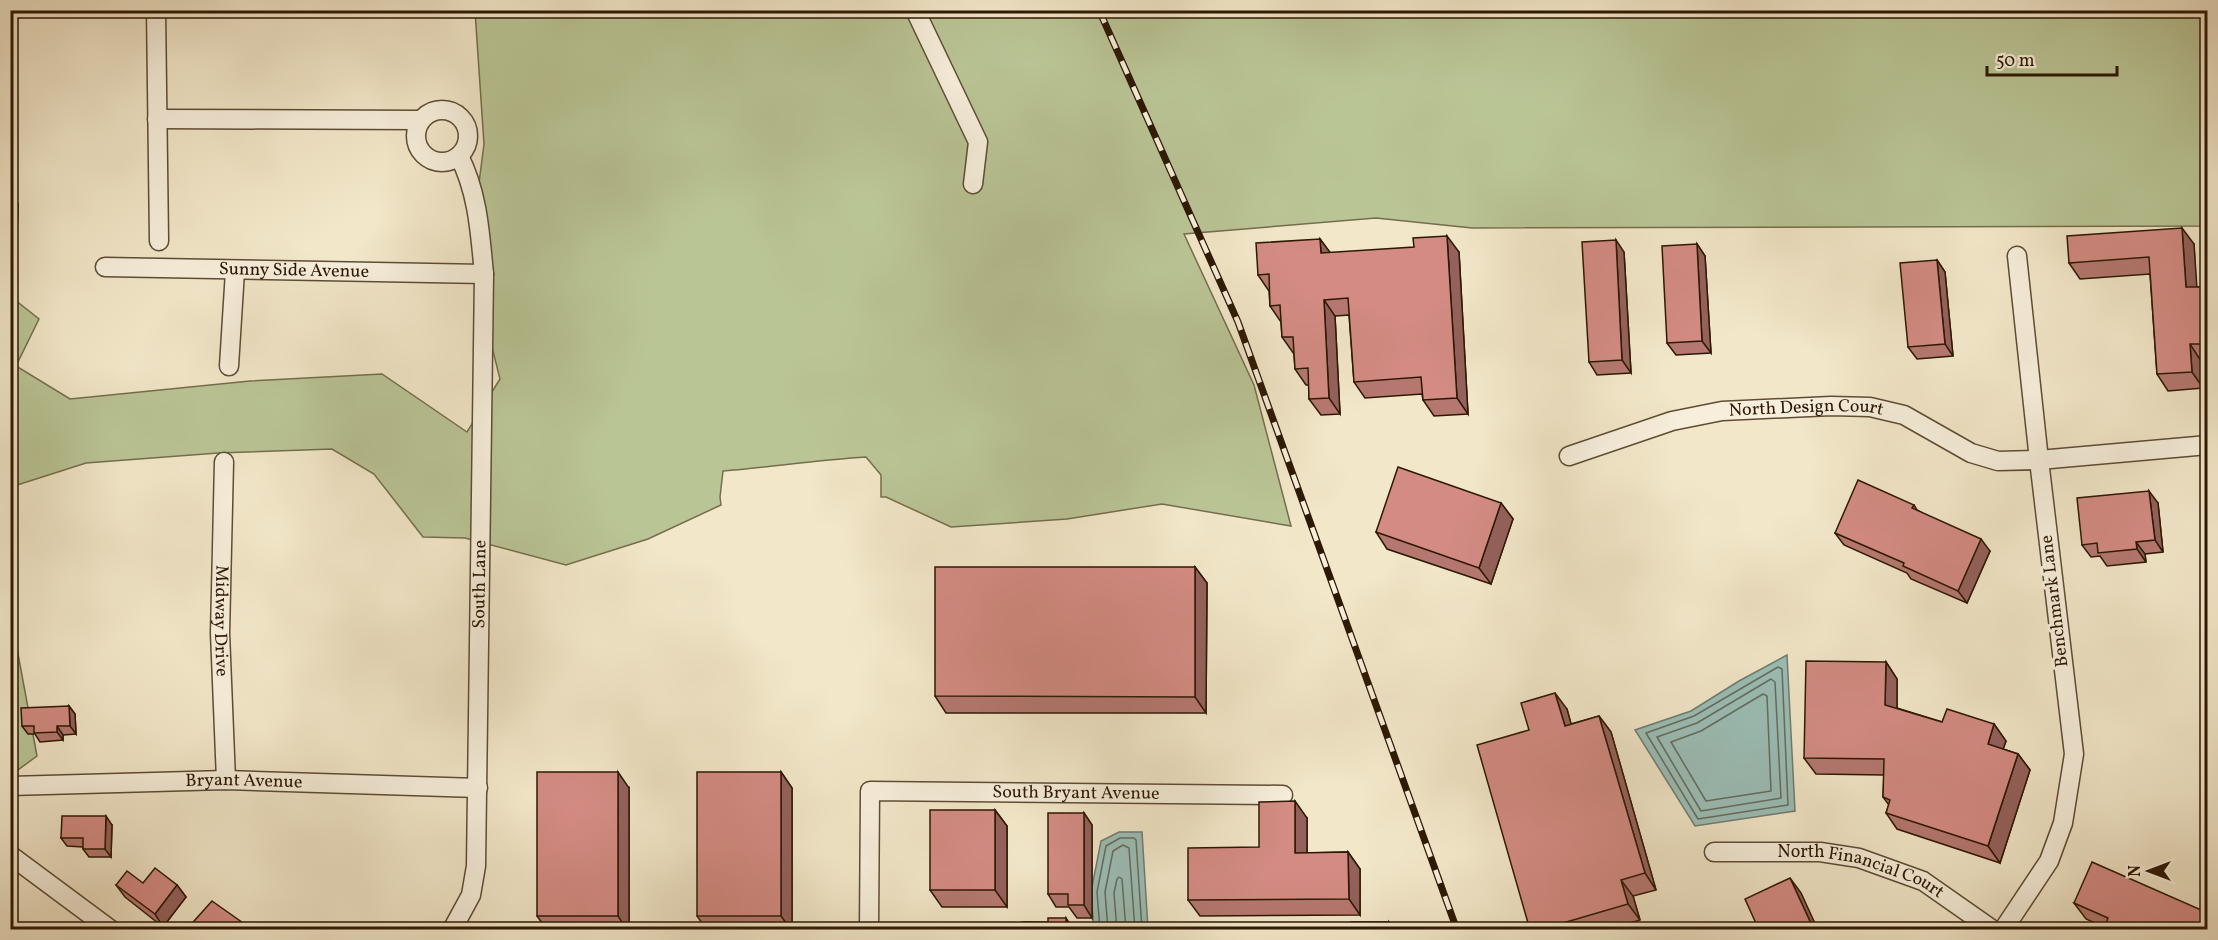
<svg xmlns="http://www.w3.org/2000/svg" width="2218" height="940" viewBox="0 0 2218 940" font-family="Vollkorn,serif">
<rect width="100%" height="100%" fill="#f2e7c9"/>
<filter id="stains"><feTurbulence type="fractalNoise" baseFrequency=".00333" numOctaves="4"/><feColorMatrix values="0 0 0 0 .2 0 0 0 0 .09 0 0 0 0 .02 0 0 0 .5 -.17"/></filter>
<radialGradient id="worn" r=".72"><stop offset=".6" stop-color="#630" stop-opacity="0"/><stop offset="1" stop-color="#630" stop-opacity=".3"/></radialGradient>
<g fill="#bac596" stroke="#746e4c" stroke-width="1.5">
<path d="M475 11H2207V226L1472 228 1376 218 1184 234 1254 385 1291 526 1162 504 1067 519 951 527 886 497H881V475L866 457C818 460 771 467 723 471L720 497 721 505 648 539 566 565 465 538 423 537 374 474 332 449 218 453 86 463 11 487 10 296 39 319 16 366 70 399 250 381 382 374 467 432 500 379 476 283 472 237 484 144Z"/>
<polygon points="10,611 37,756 11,775 10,775"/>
</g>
<g fill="#9bbfb8" stroke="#6f7c70" stroke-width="1.5">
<polygon points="1787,655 1795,811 1695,826 1635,730 1691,711 1739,681"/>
<polygon points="1119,832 1142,832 1148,929 1094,930 1091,892 1101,841"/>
</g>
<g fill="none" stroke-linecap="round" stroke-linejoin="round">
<g stroke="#646c5e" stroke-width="1.5">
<polygon points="1778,667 1782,669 1788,805 1698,819 1646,733 1694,716"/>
<polygon points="1771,679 1775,682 1781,798 1701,811 1657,737 1697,723"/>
<polygon points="1763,694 1767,696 1771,791 1706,801 1671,742 1701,731"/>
<polyline points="1100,930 1097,892 1106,846 1120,838 1134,838 1136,840 1142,930"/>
<polyline points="1108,930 1105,892 1113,851 1123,845 1129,848 1135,930"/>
<polyline points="1117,930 1114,893 1117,879 1119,877 1122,879 1126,930"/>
</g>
<g stroke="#5e4c34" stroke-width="21">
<g id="street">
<polyline points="156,10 159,241"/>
<polyline points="915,10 978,142 973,184"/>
<circle cx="442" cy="136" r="26"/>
<polyline points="157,119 421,120"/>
<path id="s1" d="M105 267 484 274"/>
<polyline points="229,366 235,271"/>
<path id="s2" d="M1569 456 1672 421 1722 411 1831 406 1870 407 1904 415 1971 453 1998 461 2039 460 2208 445"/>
<path id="s3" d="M224 462 220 633 226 780"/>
<path id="s4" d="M10 786 226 780 478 788"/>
<path id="s5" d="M1714 852H1820L1859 858 1923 881 1993 930"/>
<polyline points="10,855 111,930"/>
<path id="s6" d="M452 930 471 895 476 866 484 274C480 233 478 193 459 156"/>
<path id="s7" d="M869 930 870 791 1283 795"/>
<polyline points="2003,930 2049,861 2063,823 2074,754 2039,460 2017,256"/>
</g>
</g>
<use href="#street" stroke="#f7efdc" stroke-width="18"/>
<g stroke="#2d1803" stroke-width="7">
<polyline id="rail" points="1099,10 1238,322 1457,930"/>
</g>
<use href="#rail" stroke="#f7efdc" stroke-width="4.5" stroke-dasharray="14" stroke-linecap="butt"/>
</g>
<g fill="#b57871" stroke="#2d1803" stroke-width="1.5">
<polygon points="10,120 12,122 12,196 18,204 17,235 10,235"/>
<polygon points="1320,239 1330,253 1459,252 1468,414 1434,416 1423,400 1422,394 1365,398 1354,382 1349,315 1335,316 1340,414 1321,415 1309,399 1309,385 1306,385 1295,369 1294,354 1282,337 1281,322 1270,306 1269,291 1258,275"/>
<polygon points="1697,244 1705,256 1711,353 1676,355 1667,343"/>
<polygon points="2194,244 2196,287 2208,287 2208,361 2201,361 2203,388 2168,391 2157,374 2150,274 2080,279 2069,263"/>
<polygon points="1624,252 1631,373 1597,375 1589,362"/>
<polygon points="1937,260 1945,272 1953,356 1917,359 1908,347"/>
<polygon points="1501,503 1513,519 1491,584 1387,549 1376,532"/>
<polygon points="2158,503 2163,552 2145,554 2146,562 2107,566 2100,556 2091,557 2082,545"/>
<polygon points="1914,505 1917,510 1990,551 1967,603 1911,579 1907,573 1844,545 1835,533"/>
<polygon points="1195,567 1207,583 1206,713 946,713 935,696"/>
<polygon points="1886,662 1897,679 1897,708 1942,722 1994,724 2006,741 2003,749 2018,754 2030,770 2000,863 1897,829 1886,813 1889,805 1883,797 1884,775 1816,774 1804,758"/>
<polygon points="69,706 75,714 76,734 63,735 63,740 40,742 35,734 28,734 22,726"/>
<polygon points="1567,709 1571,724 1599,716 1611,732 1656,890 1633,896 1640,920 1606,930 1530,930 1529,730"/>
<polygon points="781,772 792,788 792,930 707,930 697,916"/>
<polygon points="629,788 629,930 547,930 537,916"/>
<polygon points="995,810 1007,826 1007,907 942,907 930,890"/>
<polygon points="1084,813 1092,825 1092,918 1077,918 1069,907 1056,907 1048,894"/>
<polygon points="1307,818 1307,853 1348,852 1360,869 1360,915 1200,916 1188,900 1259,847"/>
<polygon points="112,825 111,857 89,857 83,849 83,847 67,846 61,838"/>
<polygon points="143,883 177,885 186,897 163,927 125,897 116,885"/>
<polygon points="2074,903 2208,930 2107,930 2106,928 2086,919"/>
</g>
<g fill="#94615c" stroke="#2d1803" stroke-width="1.5">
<polygon points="10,120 12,122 12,196 18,204 17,235 10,226"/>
<polygon points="2182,228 2194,244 2198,304 2186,287"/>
<polygon points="1447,236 1459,252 1468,414 1457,398"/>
<polygon points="1320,239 1332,255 1321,253"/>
<polygon points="1616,240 1624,252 1631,373 1622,360"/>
<polygon points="1697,244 1705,256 1711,353 1702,341"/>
<polygon points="1937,260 1945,272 1953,356 1945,344"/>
<polygon points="1324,300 1335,316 1340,414 1329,398"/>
<polygon points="2190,344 2201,361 2203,388 2192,372"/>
<polygon points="2149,491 2158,503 2163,552 2155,540"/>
<polygon points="1501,503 1513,519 1491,584 1479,568"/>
<polygon points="1981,539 1990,551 1967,603 1958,591"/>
<polygon points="2136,542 2145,554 2146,562 2137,549"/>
<polygon points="1195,567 1207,583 1206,713 1195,697"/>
<polygon points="1886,662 1897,679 1897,721 1885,705"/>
<polygon points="1555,693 1567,709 1576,742 1565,726"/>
<polygon points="69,706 75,714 76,734 70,726"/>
<polygon points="1599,716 1611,732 1656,890 1645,873"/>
<polygon points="1994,724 2006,741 1999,760 1988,744"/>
<polygon points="57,726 63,735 63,740 57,732"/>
<polygon points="2018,754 2030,770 2000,863 1988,846"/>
<polygon points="618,772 629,788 629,930 627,930 618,916"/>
<polygon points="781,772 792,788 792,930 791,930 781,916"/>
<polygon points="1295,801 1307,818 1307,869 1295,853"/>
<polygon points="995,810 1007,826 1007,907 995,890"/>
<polygon points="1084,813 1092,825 1092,918 1084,905"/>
<polygon points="106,816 112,825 111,857 105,849"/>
<polygon points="1348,852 1360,869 1360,915 1349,899"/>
<polygon points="1790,878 1801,893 1818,930 1814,930"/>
<polygon points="1621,880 1633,896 1640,920 1628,904"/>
<polygon points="177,885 186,897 163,927 155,914"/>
<polygon points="1066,918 1074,930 1066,930"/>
<polygon points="1389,922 1394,930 1389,930"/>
</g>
<g fill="#d38b83" stroke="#2d1803" stroke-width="1.5">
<polygon points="2182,228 2186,287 2208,287 2208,344 2190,344 2192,372 2157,374 2149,257 2069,263 2067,236"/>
<polygon points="1447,236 1457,398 1423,400 1421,377 1354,382 1348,298 1324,300 1329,398 1309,399 1308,368 1295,369 1293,337 1282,337 1280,305 1270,306 1269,274 1258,275 1256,243 1320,239 1321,253 1414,247 1413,238"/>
<polygon points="1616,240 1622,360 1589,362 1582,242"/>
<polygon points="1697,244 1702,341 1667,343 1662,246"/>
<polygon points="1937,260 1945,344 1908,347 1900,263"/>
<polygon points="1398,467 1501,503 1479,568 1376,532"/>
<polygon points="1858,480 1914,505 1912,508 1981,539 1958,591 1903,566 1904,563 1835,533"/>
<polygon points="2149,491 2155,540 2136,542 2137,549 2098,553 2097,543 2082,545 2077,498"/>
<polygon points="935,567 1195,567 1195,697 935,696"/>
<polygon points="1806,661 1886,662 1885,705 1942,722 1947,709 1994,724 1988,744 2018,754 1988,846 1886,813 1890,800 1883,797 1884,759 1804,758"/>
<polygon points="1555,693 1565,726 1599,716 1645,873 1621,880 1628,904 1539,930 1530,930 1477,745 1529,730 1521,703"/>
<polygon points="69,706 70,726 57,726 57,732 34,733 34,726 22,726 21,708"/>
<rect x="537" y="772" width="81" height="144"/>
<rect x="697" y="772" width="84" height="144"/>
<polygon points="1295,801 1295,853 1348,852 1349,899 1188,900 1188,848 1259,847 1259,802"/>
<rect x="930" y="810" width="65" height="80"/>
<polygon points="1048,813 1084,813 1084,905 1068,905 1068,894 1048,894"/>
<polygon points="62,816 106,816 105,849 83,849 83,838 61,838"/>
<polygon points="2092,862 2208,913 2208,930 2112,930 2105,926 2108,918 2074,903"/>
<polygon points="155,868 177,885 155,914 116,885 127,871 143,883"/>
<polygon points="1790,878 1814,930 1759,930 1745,899"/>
<polygon points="212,901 253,930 186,930"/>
<polygon points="1048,918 1066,918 1066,930 1022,930 1022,922 1048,922"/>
<rect x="1351" y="922" width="38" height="8"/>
<polygon points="993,924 993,930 954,930 954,925"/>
</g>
<g text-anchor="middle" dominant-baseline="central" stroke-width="6" stroke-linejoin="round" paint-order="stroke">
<g font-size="18" fill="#2d1803" stroke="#f7efdc">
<text stroke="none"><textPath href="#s1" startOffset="189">Sunny Side Avenue</textPath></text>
<text stroke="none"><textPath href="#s2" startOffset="244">North Design Court</textPath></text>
<text stroke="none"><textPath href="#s6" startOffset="351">South Lane</textPath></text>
<text transform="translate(2055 601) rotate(-97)">Benchmark Lane</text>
<text stroke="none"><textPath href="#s3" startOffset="159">Midway Drive</textPath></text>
<text stroke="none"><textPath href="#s4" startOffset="234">Bryant Avenue</textPath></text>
<text stroke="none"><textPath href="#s7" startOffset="345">South Bryant Avenue</textPath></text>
<text stroke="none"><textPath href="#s5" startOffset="150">North Financial Court</textPath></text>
</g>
</g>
<rect width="2218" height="940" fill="none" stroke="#f2e7c9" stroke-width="36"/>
<rect x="12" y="12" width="2194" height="916" fill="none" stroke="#2d1803" stroke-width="3"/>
<rect x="18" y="18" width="2182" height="904" fill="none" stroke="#2d1803" stroke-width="1.5"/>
<g transform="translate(2149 871) rotate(270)" stroke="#f7efdc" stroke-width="4.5" paint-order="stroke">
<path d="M0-4.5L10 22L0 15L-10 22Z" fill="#2d1803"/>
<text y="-9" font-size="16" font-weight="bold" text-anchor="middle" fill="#2d1803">N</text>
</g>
<path d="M1987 66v9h130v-9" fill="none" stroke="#2d1803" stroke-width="3"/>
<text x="1996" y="66" font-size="18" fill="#2d1803" stroke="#f7efdc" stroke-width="4.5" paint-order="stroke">50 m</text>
<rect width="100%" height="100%" filter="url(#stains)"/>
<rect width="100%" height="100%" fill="url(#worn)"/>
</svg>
